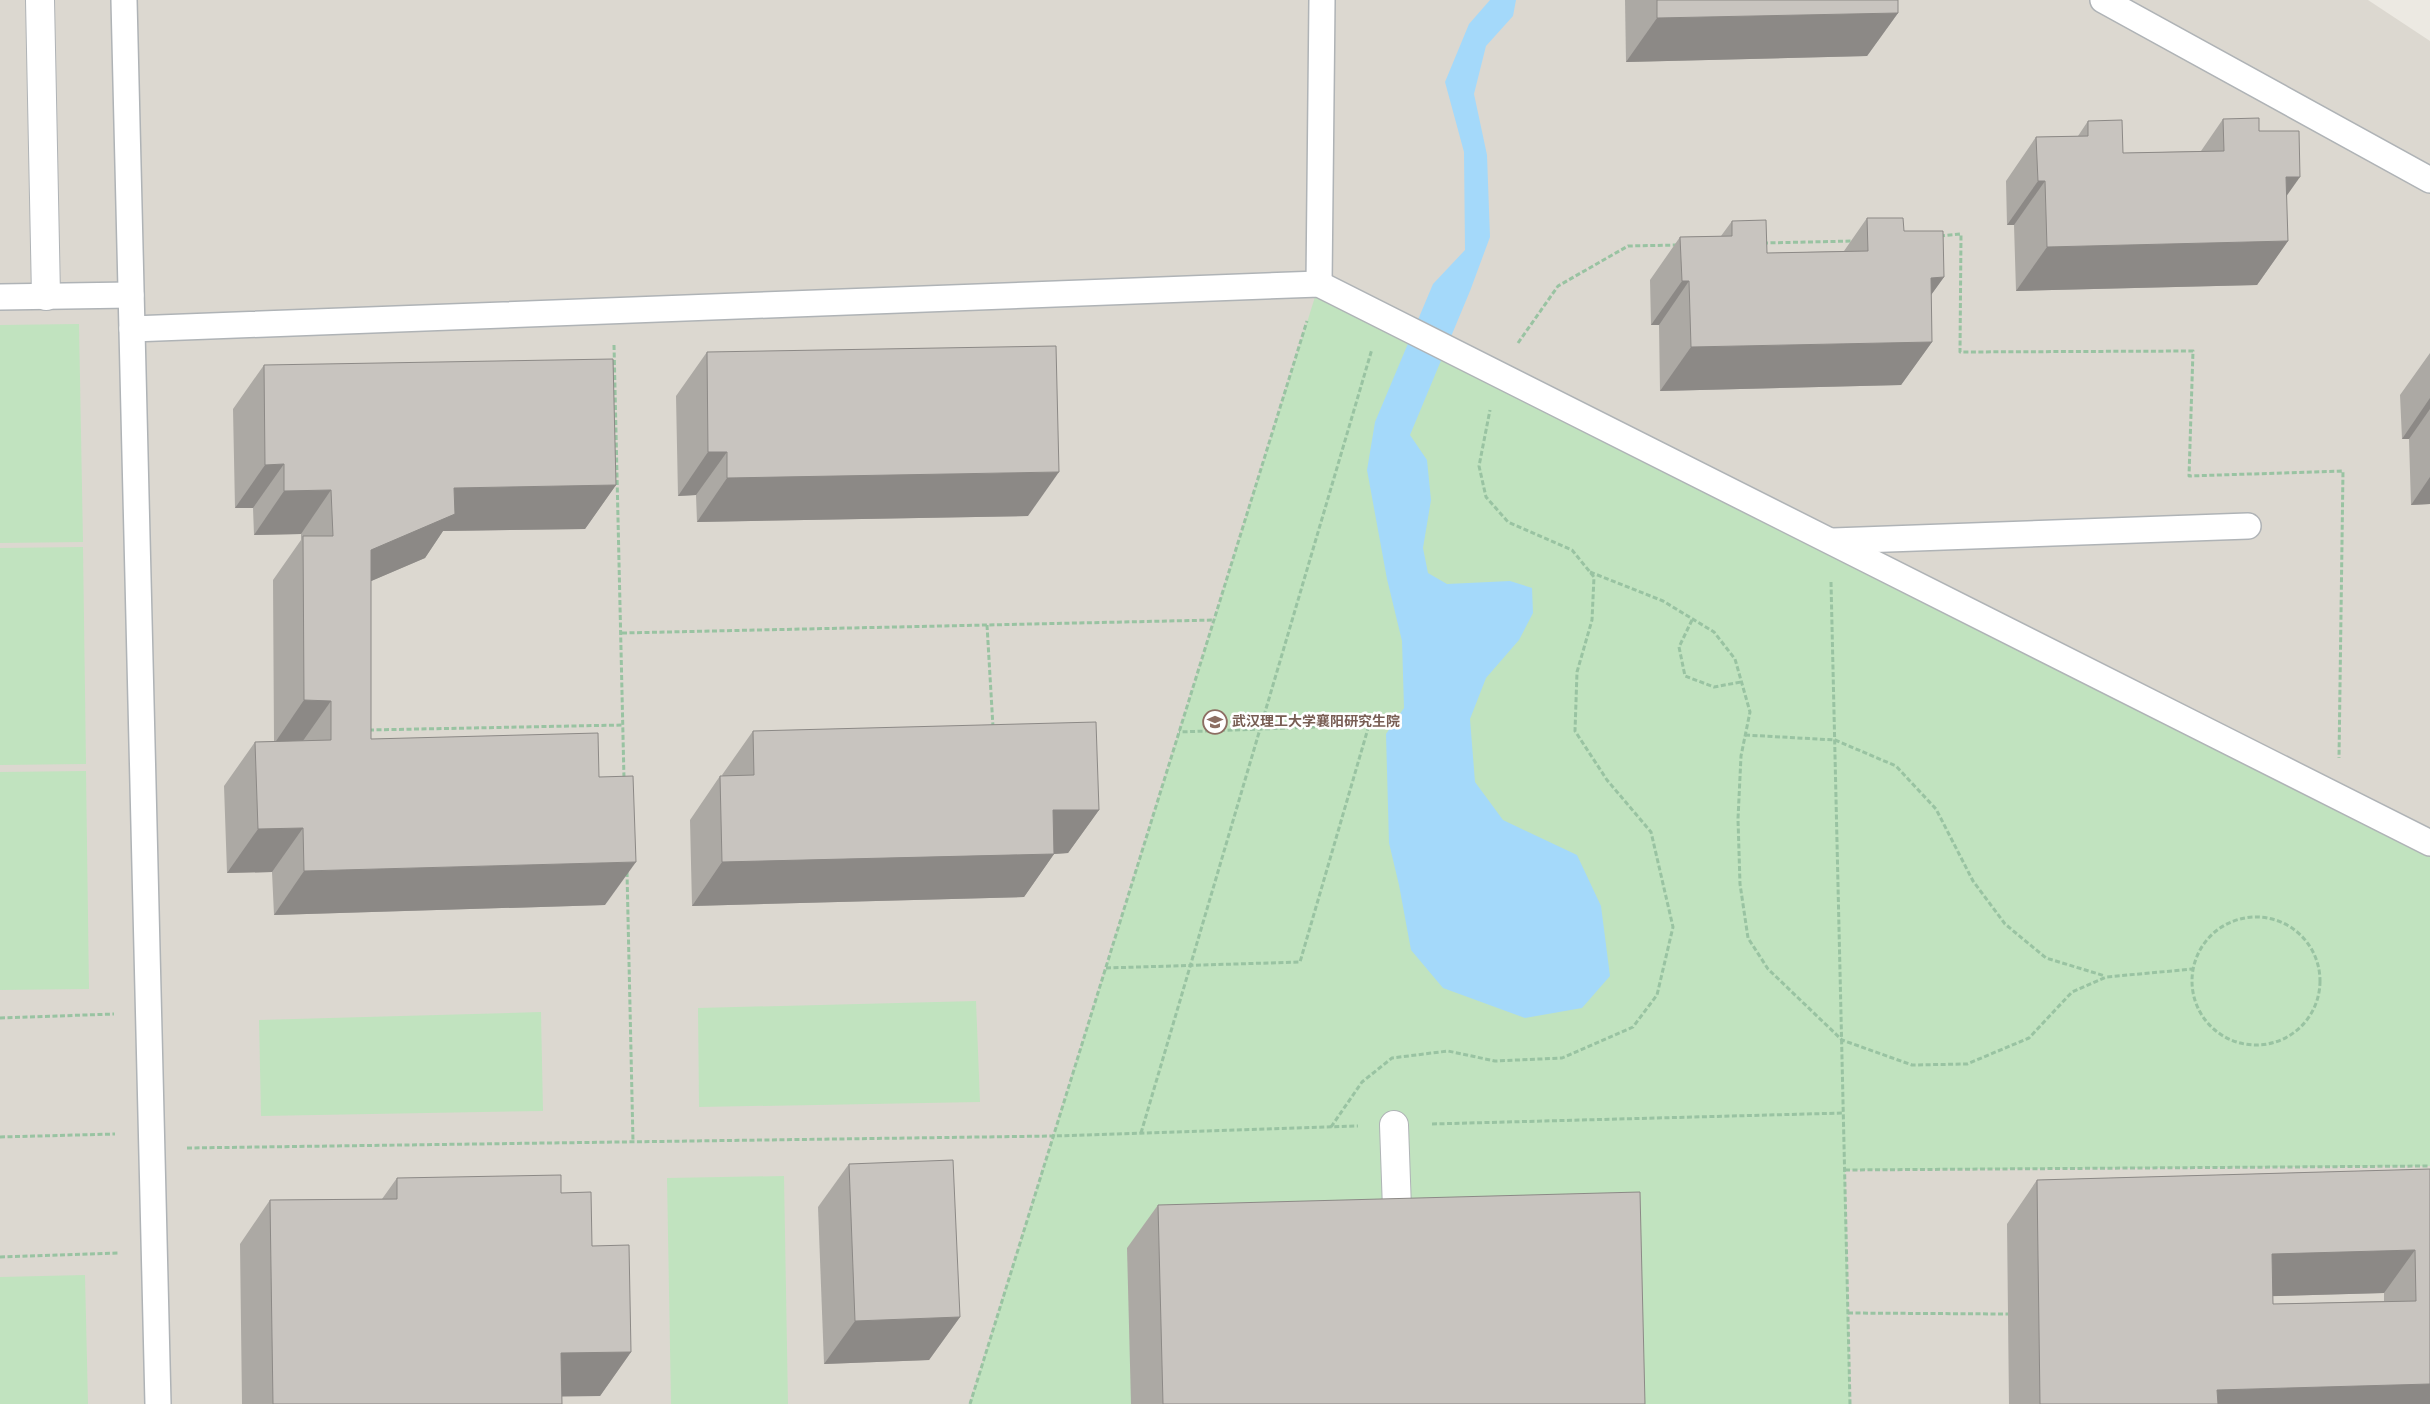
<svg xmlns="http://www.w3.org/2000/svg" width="2430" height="1404" viewBox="0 0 2430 1404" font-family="Overpass,'Noto Sans SC',sans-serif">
<rect width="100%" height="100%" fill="#ece9e2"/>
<polygon fill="#dcd8d0" points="0,0 2368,0 2430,41 2430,1404 0,1404"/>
<g fill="#c1e3bf">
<polygon points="1319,284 2430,843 2430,1166 1845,1170 1850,1404 970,1404"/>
<polygon points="79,324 83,542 0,543 0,325"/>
<polygon points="83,547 86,764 0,765 0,548"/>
<polygon points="86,771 89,989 0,990 0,772"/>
<polygon points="976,1001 980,1102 699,1107 698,1008"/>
<polygon points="541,1012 543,1111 261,1116 259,1020"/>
<polygon points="784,1176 788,1404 671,1404 667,1178"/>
<polygon points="85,1275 88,1404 0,1404 0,1277"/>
</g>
<polygon fill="#a4d9fa" points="1490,0 1516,0 1513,16 1486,46 1474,94 1487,155 1490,237 1470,291 1410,435 1427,460 1431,500 1423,548 1428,573 1447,584 1510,581 1532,588 1533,613 1519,640 1486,678 1470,719 1475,782 1503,820 1577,855 1601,906 1610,976 1582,1008 1525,1018 1443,988 1411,950 1399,885 1389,843 1386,734 1404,708 1402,641 1387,579 1367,470 1375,422 1433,284 1465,250 1464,152 1445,82 1469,24"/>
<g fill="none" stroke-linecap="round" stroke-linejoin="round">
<g stroke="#afb3b6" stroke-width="28">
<g id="service">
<polyline points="124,0 158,1404"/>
<polyline points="2103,0 2430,180"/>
<polyline points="1319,284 1322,0"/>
<polyline points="0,297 131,295"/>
<polyline points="132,329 1319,284 2430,843"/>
<polyline points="1833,541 2248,526"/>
</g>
</g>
<g stroke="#afb3b6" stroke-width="30">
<g id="pedestrian">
<polyline points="40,0 46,296"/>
<polyline points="1394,1125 1398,1237"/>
</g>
</g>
<g stroke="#99c3a2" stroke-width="3" stroke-dasharray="5 2.5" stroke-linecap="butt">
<polyline points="1940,236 1961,234 1960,352 2193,351 2189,476 2343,471 2339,758"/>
<polyline points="1763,243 1854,241"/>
<polyline points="1518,343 1558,286 1628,246 1677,245"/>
<polyline points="614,345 624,779"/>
<polyline points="1590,572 1663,601 1714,632 1735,659 1750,712 1741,756 1738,819 1740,884 1748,938 1768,969 1842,1040 1912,1065 1967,1064 2029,1038 2072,992 2106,977 2193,969"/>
<polyline points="1831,582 1850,1404"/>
<polyline points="1692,620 1679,647 1685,676 1714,687 1741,682"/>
<polyline points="987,625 993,727"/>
<polyline points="622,633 1214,620"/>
<polyline points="369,730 623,725"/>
<polyline points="1745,735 1835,740 1896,766 1936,809 1973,881 2005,924 2046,958 2105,976"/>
<polyline points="627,872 633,1142"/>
<circle cx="2256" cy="981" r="64"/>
<polyline points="1106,968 1300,962 1369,725 1179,732"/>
<polyline points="0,1018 114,1014"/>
<polyline points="1432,1124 1844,1113"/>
<polyline points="1331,1127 1362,1082 1392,1058 1448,1051 1495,1061 1562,1058 1633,1027 1657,995 1673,927 1651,832 1607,780 1575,731 1577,672 1592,620 1594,577 1572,550 1508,522 1486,497 1479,466 1490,410"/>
<polyline points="1141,1133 1372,349"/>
<polyline points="0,1137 115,1134"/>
<polyline points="187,1148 1053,1136 1358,1126"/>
<polyline points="1845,1170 2430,1166"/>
<polyline points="0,1257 119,1253"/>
<polyline points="1848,1313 2008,1314"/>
<polyline points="970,1404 1307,321"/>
</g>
<use href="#service" stroke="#fff" stroke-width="25"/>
<use href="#pedestrian" stroke="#fff" stroke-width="28"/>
</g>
<g fill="#aca9a4" fill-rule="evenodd">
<polygon points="1625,0 1898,0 1898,13 1867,56 1626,62"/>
<polygon points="2223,119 2259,131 2286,197 2288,241 2257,285 2016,291 2014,225 2007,225 2006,181 2036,137 2078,136 2088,121 2123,153 2201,151"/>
<polygon points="1867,218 1904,231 1944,277 1931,295 1932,342 1901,385 1660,391 1659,325 1651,325 1650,280 1680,237 1721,236 1732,221 1767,253 1844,251"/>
<polygon points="707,352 1028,516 697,522 696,495 678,496 676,396"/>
<polygon points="2430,353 2430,504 2411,505 2409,439 2402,439 2400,395"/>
<polygon points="264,365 616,485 585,529 443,531 425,558 371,581 371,739 599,777 605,905 274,915 272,872 227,873 224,786 255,742 274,741 273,580 301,540 301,534 254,535 253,508 235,508 233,409"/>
<polygon points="753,731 1099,810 1068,853 1054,854 1024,897 692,906 690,820 720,776 723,776 722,775"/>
<polygon points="849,1164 960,1317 929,1360 824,1364 818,1207"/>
<path d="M2430 1169V1404H2009L2007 1224 2037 1180ZM2384 1293V1301L2273 1304 2272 1296Z"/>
<polygon points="397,1178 561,1193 592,1246 631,1352 600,1396 562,1396 562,1404 242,1404 240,1244 270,1200 382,1199"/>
<polygon points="1158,1205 1645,1404 1131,1404 1127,1248"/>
</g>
<g fill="#8c8986">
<polygon points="1898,13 1867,56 1626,62 1657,18"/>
<polygon points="2286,177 2300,177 2269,221"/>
<polygon points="2038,181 2045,181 2014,225 2007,225"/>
<polygon points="2288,241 2257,285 2016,291 2047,247"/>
<polygon points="1944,277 1913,320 1931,278"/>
<polygon points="1682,281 1689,281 1659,325 1651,325"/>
<polygon points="1932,342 1901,385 1660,391 1691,347"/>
<polygon points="2430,398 2430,409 2409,439 2402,439"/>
<polygon points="708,452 727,452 696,495 678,496"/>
<polygon points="284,464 253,508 235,508 265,465"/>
<polygon points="1059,472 1028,516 697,522 727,478"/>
<polygon points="2430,477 2430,504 2411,505"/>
<polygon points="616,485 585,529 443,531 425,558 341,594 371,550 454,488"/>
<polygon points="331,490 301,534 254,535 284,491"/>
<polygon points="304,700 331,701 300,745 274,744"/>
<polygon points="1053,810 1099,810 1068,853 1054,854 1024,897 692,906 722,862"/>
<polygon points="303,828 272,872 227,873 258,829"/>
<polygon points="636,862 605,905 274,915 304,871"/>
<polygon points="2415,1250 2384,1293 2241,1297 2272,1254"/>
<polygon points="960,1317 929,1360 824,1364 855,1321"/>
<polygon points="631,1352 600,1396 530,1397 561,1353"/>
<polygon points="2430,1384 2430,1404 2207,1404 2217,1390"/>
</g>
<g fill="#c8c4bf" stroke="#8c8986" fill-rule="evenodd">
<polygon points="1657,0 1898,0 1898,13 1657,18"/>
<polygon points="2259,118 2259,131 2299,131 2300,177 2286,177 2288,241 2047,247 2045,181 2038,181 2036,137 2088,136 2088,121 2122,120 2123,153 2224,151 2223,119"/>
<polygon points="1867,218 1903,218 1904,231 1943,231 1944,277 1931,278 1932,342 1691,347 1689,281 1682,281 1680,237 1732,236 1732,221 1766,220 1767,253 1868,251"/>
<polygon points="1056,346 1059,472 727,478 727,452 708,452 707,352"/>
<polygon points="613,359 616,485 454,488 455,514 371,550 371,739 598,733 599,777 633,776 636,862 304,871 303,828 258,829 255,742 331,740 331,701 304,700 303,536 333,536 331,490 284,491 284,464 265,465 264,365"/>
<polygon points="1096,722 1099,810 1053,810 1054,854 722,862 720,776 754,775 753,731"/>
<polygon points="953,1160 960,1317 855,1321 849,1164"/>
<path d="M2430 1169V1384L2217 1390 2218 1404H2040L2037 1180ZM2415 1250 2416 1301 2273 1304 2272 1254Z"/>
<polygon points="561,1175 561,1193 591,1192 592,1246 629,1245 631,1352 561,1353 562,1404 273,1404 270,1200 397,1199 397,1178"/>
<polygon points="1640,1192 1645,1404 1163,1404 1158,1205"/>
</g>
<defs>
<g id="university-ring" transform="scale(1.25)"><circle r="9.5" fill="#fff" stroke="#8d6e63" stroke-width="1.5"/><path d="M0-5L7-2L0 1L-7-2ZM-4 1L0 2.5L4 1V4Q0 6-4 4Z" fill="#8d6e63"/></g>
</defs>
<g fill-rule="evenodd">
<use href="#university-ring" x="1215" y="722"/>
</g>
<g text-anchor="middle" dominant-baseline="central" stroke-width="5" stroke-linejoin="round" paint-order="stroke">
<g font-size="14" font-weight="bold" fill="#785e54" stroke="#fff" text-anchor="start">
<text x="1232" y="722">武汉理工大学襄阳研究生院</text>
</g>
</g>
</svg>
